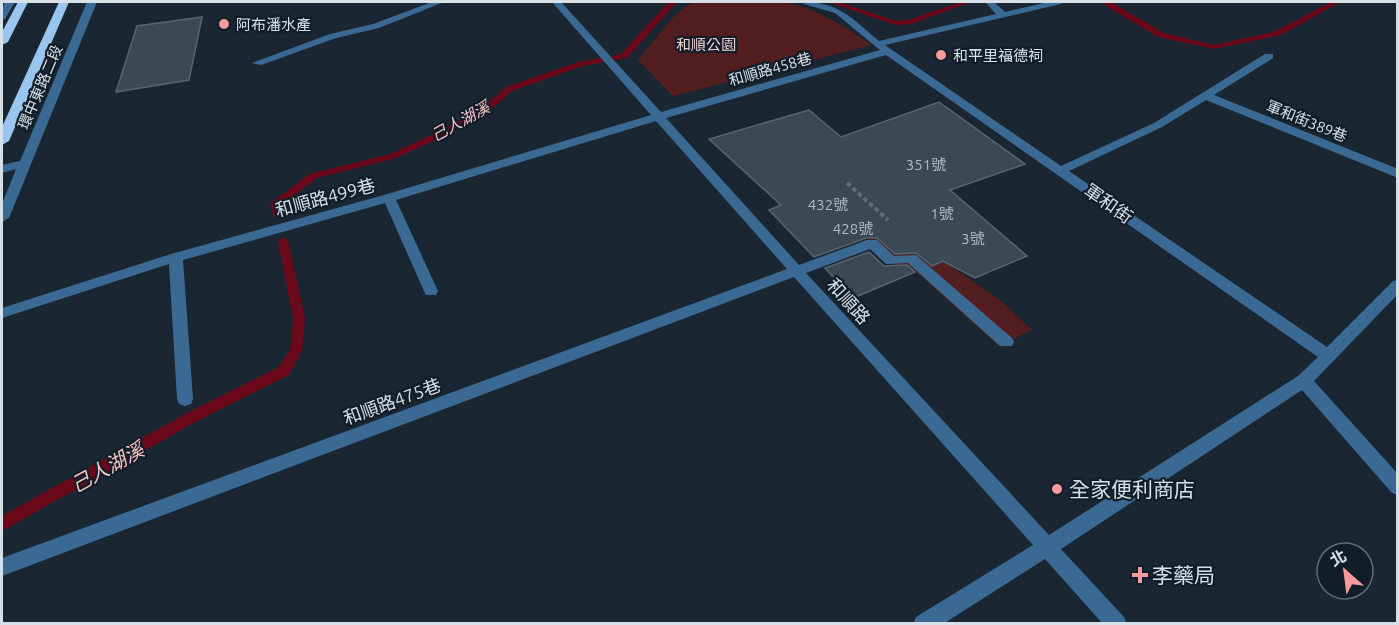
<svg xmlns="http://www.w3.org/2000/svg" width="1399" height="625" viewBox="0 0 1399 625" font-family="Ubuntu,'Noto Sans TC',sans-serif">
<rect width="100%" height="100%" fill="#1a2732"/>
<g fill="#531e20">
<path d="M693 2C721 1 753 0 781 2 815 7 844 26 872 45L673 96 638 60 675 15Z"/>
<polygon points="859,231 935,255 1001,301 1032,330 999,346 916,272 906,275"/>
</g>
<g fill="none" stroke-linecap="round" stroke-linejoin="round">
<g fill="#6b091a" fill-rule="evenodd">
<polygon points="669,2 677,2 627,58 583,66 512,91 486,114 446,135 396,158 317,178 280,206 283,215 282,217 274,217 270,205 271,203 309,174 390,154 440,131 480,110 506,87 578,62 621,54"/>
<polygon points="828,2 838,2 896,21 908,20 961,2 971,2 912,24 895,25"/>
<polygon points="1104,2 1111,2 1164,33 1214,45 1276,31 1331,2 1340,2 1281,35 1214,49 1158,37 1106,6"/>
<polygon points="283,237 288,241 305,318 302,350 289,375 199,420 2,531 2,516 189,412 279,367 290,350 293,318 278,241"/>
</g>
</g>
<g fill="#3b4955" stroke="#576573" stroke-width="1.5">
<polygon points="202,17 189,80 116,92 137,26"/>
<polygon points="939,102 1025,164 950,190 1027,256 975,278 943,261 932,266 916,253 895,254 877,238 866,238 814,257 769,210 781,205 709,139 809,110 841,137"/>
<polygon points="869,252 884,266 907,265 915,272 853,298 825,268"/>
</g>
<g fill="none" stroke-linecap="round" stroke-linejoin="round">
<polyline stroke="#616d76" stroke-width="4" stroke-dasharray="4.5 3" stroke-linecap="butt" points="847,183 888,220"/>
<g fill="#3a6a94" fill-rule="evenodd">
<polygon points="5,2 15,2 5,19 2,20 2,9"/>
<polygon points="87,2 97,2 9,218 2,222 2,204 16,169 2,173 2,165 20,161"/>
<polygon points="432,2 444,2 379,28 336,38 261,65 252,63 330,34 373,24"/>
<path d="M552 2H561L661 112 880 50 835 13 804 4 803 2C839 2 853 19 879 41L996 14 985 2H994L1005 12 1048 2H1062L1061 4 885 45 1061 166 1154 123 1265 54H1273V58L1214 95 1398 169V178L1206 100 1162 127 1069 171 1327 347 1393 281 1398 280V294L1314 381 1398 474V495L1392 493 1302 390 1061 549 1124 617 1127 624H1103L1045 559 943 624H913L916 617 1033 545 794 277 2 576V558L787 269 656 121 396 200 438 291 436 295H426L424 291 385 203 183 260 193 399 191 404 185 406 179 404 177 399 169 264 2 318V308L171 254 384 195 651 115ZM886 55 1318 357 1298 376 1049 535 806 273 870 249 886 264 908 263 1000 346H1012L1014 342 1012 338 916 255 894 256 877 240H867L799 265 666 118Z"/>
</g>
<g fill="#99c6ef" fill-rule="evenodd">
<polygon points="18,2 28,2 8,42 2,45 2,32"/>
<polygon points="59,2 69,2 9,141 2,145 2,127"/>
</g>
</g>
<g fill="#f59b9b" stroke="#111d28" stroke-width="2">
<circle cx="224" cy="24" r="6"/>
<circle cx="941" cy="55" r="6"/>
<circle cx="1057" cy="489" r="6"/>
<path d="M1137 566h6v6h6v6h-6v6h-6v-6h-6v-6h6z"/>
</g>
<g text-anchor="middle" dominant-baseline="central" stroke-width="4.5" stroke-linejoin="round" paint-order="stroke">
<g font-size="15" fill="#d7e0e7" stroke="#111d28" text-anchor="start">
<text x="236" y="24">阿布潘水產</text>
<text x="953" y="55">和平里福德祠</text>
</g>
<g font-size="15" fill="#ecd0cf" stroke="#111d28">
<text x="706" y="44">和順公園</text>
</g>
<g font-size="15" fill="#d7e0e7" stroke="#111d28">
<text transform="translate(770 69) rotate(-16)">和順路458巷</text>
<text transform="translate(40 87) rotate(-67)">環中東路二段</text>
<text transform="translate(1307 121) rotate(22)">軍和街389巷</text>
</g>
<g font-size="15" fill="#b0bac2">
<text x="926" y="164">351號</text>
<text x="828" y="204">432號</text>
<text x="942" y="213">1號</text>
<text x="853" y="228">428號</text>
<text x="973" y="238">3號</text>
</g>
<g font-size="16" font-style="italic" fill="#fcc5c3" stroke="#111d28">
<text transform="translate(460 121) rotate(-29)">己人湖溪</text>
</g>
<g font-size="18" fill="#d7e0e7" stroke="#111d28">
<text transform="translate(325 197) rotate(-15)">和順路499巷</text>
<text transform="translate(1109 203) rotate(35)">軍和街</text>
<text transform="translate(849 301) rotate(48)">和順路</text>
<text transform="translate(392 401) rotate(-20)">和順路475巷</text>
</g>
<g font-size="20" font-style="italic" fill="#fcc5c3" stroke="#111d28">
<text transform="translate(107 467) rotate(-29)">己人湖溪</text>
</g>
<g font-size="21" fill="#d7e0e7" stroke="#111d28" text-anchor="start">
<text x="1069" y="489">全家便利商店</text>
<text x="1152" y="575">李藥局</text>
</g>
</g>
<rect width="1399" height="625" fill="none" stroke="#d7e0e7" stroke-width="6"/>
<g transform="translate(1345 571) rotate(332)"><circle r="28" fill="#111d28" stroke="#606b74" stroke-width="1.5"/>
<path d="M0-4.5L10 22L0 15L-10 22Z" fill="#f59b9b"/>
<text y="-9" font-size="16" font-weight="bold" text-anchor="middle" fill="#d7e0e7">北</text>
</g>
</svg>
